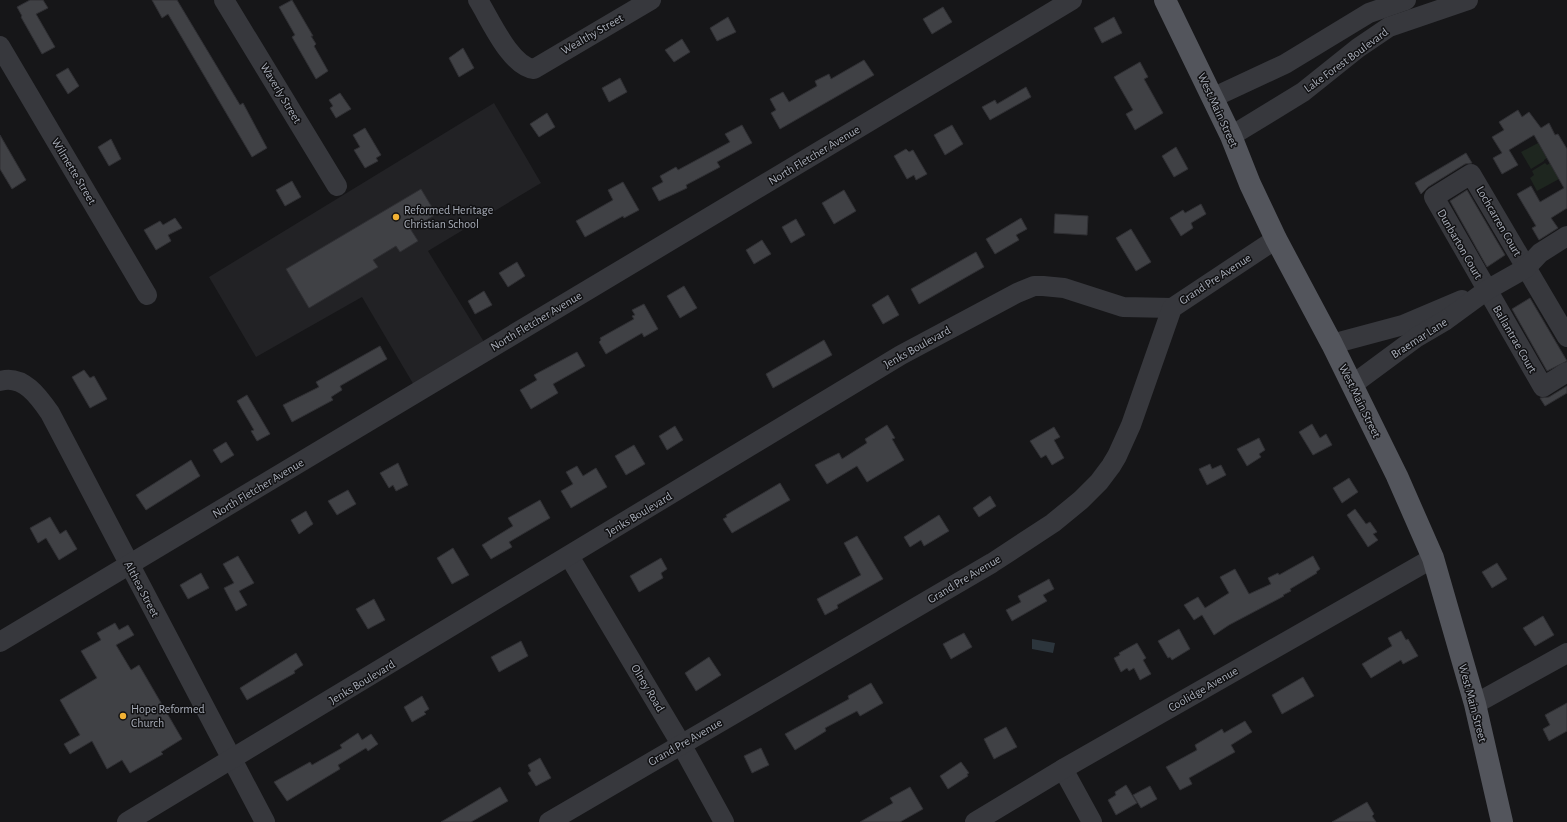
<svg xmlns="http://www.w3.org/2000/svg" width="1567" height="822" viewBox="0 0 1567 822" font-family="'Alegreya Sans',sans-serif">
<rect width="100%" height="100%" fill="#161618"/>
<polygon fill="#222225" points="494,103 541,183 428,251 489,350 418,392 362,297 256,357 209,277"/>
<g fill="#1e261f">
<polygon points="1538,143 1547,158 1544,160 1544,161 1531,169 1521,152"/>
<polygon points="1545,163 1547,165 1550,163 1559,179 1537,191 1530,178 1534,175 1532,171"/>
</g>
<polygon fill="#2c353c" points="1032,639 1055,643 1053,653 1032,649"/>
<g fill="#404145" stroke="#303034">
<polygon points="30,0 43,0 48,8 36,14 55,47 42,54 21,17 22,16 17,7"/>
<polygon points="152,0 177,0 240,105 243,103 267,148 252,157 168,14 162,18"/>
<polygon points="292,0 313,36 311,36 316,44 314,46 328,71 316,79 292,37 295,35 279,7"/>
<polygon points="943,7 952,22 932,34 923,19"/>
<polygon points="728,17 736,32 717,41 710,28"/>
<polygon points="1114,17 1122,33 1102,43 1094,28"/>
<polygon points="682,39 690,52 674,62 665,50"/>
<polygon points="463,48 474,68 459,77 449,58"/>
<polygon points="864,60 874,75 780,129 771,113 776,110 770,99 783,92 789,102 817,86 815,81 829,74 831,79"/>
<polygon points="1140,62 1148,77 1144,79 1163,113 1135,130 1126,114 1133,110 1114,77"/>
<polygon points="68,68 79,86 68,94 56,75"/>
<polygon points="620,78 627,92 609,102 602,88"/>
<polygon points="1026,87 1031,97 990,120 982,107 995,100 997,104"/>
<polygon points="340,93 351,109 336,118 330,108 333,106 329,100"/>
<polygon points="1518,110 1522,117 1529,112 1541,128 1549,123 1555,135 1558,134 1567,149 1567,208 1551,218 1558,228 1539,240 1532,228 1536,226 1517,194 1531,186 1540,202 1564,188 1534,135 1509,150 1518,165 1502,174 1493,158 1502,153 1492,137 1504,130 1499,122"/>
<polygon points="547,113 555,127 539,137 530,124"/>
<polygon points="742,125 752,143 717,162 720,167 686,185 687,188 659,201 652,188 663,182 660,176 676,167 678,170 730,142 725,134"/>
<polygon points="952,125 963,144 945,155 934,135"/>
<polygon points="365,128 381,155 376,158 378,161 365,168 354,150 360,147 353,135"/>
<polygon points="0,135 26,180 12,189 0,169"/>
<polygon points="111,139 121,159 109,166 98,147"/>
<polygon points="1176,147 1188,169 1174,177 1162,156"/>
<polygon points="906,149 909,152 913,150 927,174 916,180 914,175 907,179 894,156"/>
<polygon points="1466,153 1472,163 1465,164 1428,187 1421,194 1415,183"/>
<polygon points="292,181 301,197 285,206 276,190"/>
<polygon points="623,182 639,210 624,218 623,216 585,237 576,221 613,200 608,190"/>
<polygon points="421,189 436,214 411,230 418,241 400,252 396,246 373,260 378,267 309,308 286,269"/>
<polygon points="844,190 856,211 834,224 822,203"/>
<polygon points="1467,190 1505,255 1487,267 1450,201"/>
<polygon points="1201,204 1206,214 1191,223 1193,228 1181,236 1170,218 1183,210 1185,213"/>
<polygon points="1055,214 1088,216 1087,235 1054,233"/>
<polygon points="175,218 182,228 168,235 171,241 156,250 144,230 160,221 163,225"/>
<polygon points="1021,218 1027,229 1016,235 1019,240 995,254 986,239"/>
<polygon points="796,219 805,235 791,243 782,227"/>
<polygon points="1131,229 1151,262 1136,271 1116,238"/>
<polygon points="762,240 771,254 754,264 746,250"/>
<polygon points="976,252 984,267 919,304 911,289"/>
<polygon points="517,262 525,276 508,287 499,273"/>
<polygon points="684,286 697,308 680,318 667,296"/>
<polygon points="484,291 492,305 475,314 468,301"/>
<polygon points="888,295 899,315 883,324 872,305"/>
<polygon points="1530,298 1567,361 1547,371 1512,309"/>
<polygon points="644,304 658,329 644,337 642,333 606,354 599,342 601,340 600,338 634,319 632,316 635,315 632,310"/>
<polygon points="824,340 832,355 773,388 766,374"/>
<polygon points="380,346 387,359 340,386 342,390 331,397 333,400 292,422 283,405 319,387 316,382"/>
<polygon points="577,352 585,366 553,384 558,393 531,409 520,390 537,380 534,375"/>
<polygon points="84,370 90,378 94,376 107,399 90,408 72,377"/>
<polygon points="1567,386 1567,393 1545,406 1540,398 1549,397"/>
<polygon points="247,395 270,434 257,441 251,431 254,430 237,401"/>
<polygon points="1312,424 1320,438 1326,434 1332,445 1313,455 1299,432"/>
<polygon points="887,425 895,438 892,439 904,460 867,482 857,466 827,484 815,465 839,453 842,459 867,443 865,439"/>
<polygon points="675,426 683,440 667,450 659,436"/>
<polygon points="1054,427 1060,437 1054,440 1064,458 1052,465 1046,455 1041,458 1030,441"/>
<polygon points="1259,438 1265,450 1259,454 1261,457 1247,466 1237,449"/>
<polygon points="226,442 234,455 221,463 213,450"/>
<polygon points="634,445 645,464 626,475 615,456"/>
<polygon points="191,460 200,476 146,510 136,495"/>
<polygon points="398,463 408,485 396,491 393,485 389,488 380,473"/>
<polygon points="1210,464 1212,469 1221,465 1226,475 1207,485 1199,469"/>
<polygon points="577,466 583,476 596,468 607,487 571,508 561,491 573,484 566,472"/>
<polygon points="1349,478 1358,492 1342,503 1333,488"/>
<polygon points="780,483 790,500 732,533 723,519 727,517 726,515"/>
<polygon points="348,490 356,504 337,515 328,501"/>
<polygon points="990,496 996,506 979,517 973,508"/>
<polygon points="540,500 550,518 509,542 512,547 491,559 482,545 513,526 508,518"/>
<polygon points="1355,509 1366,524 1370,522 1377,532 1373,534 1378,540 1368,547 1347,515"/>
<polygon points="306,511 313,524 299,534 291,520"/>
<polygon points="939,515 949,531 924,546 921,540 910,547 904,537"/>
<polygon points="50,517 60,534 66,530 77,549 59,560 46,538 38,543 30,528"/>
<polygon points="857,536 883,579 837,605 838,608 825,615 817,599 861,575 844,543"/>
<polygon points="453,548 469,575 452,584 437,558"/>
<polygon points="238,556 254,583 239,591 247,605 236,611 224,588 234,583 223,564"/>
<polygon points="1313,556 1320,569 1316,572 1317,573 1290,589 1291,591 1283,595 1284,596 1229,625 1214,635 1202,615 1194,620 1184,605 1198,597 1205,608 1229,593 1220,577 1235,569 1249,594 1271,584 1268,578 1278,573 1279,575"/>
<polygon points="661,558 667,569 661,573 663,578 639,592 630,576"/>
<polygon points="1497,563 1507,579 1492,588 1482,572"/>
<polygon points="201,573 209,588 188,599 180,585"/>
<polygon points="1049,579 1054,589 1043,595 1047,601 1012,621 1006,610 1021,602 1018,596"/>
<polygon points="374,599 385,620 368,629 356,609"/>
<polygon points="1543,616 1554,635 1535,646 1523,628"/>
<polygon points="115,623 119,630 128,625 134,635 116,645 131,670 139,665 182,739 161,752 163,754 130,773 122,760 107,769 92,741 70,754 64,744 80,735 60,700 97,678 81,651 101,640 97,633"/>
<polygon points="1179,629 1190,649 1172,660 1170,657 1168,658 1158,641"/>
<polygon points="1401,631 1406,640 1408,639 1418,656 1403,664 1401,660 1371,678 1362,664 1392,646 1388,638"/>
<polygon points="964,633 972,647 951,659 943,644"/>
<polygon points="521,641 528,656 499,672 491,657"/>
<polygon points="1137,643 1146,658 1143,660 1151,674 1140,680 1134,668 1129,671 1127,668 1121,672 1114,658 1120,655 1119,653"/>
<polygon points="296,653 303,665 294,671 295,673 247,700 240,688"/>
<polygon points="709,657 721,675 696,691 685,673"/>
<polygon points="1303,677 1314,696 1282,714 1272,695"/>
<polygon points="871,683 883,703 860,716 857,711 825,728 826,731 795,750 785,734 849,699 848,696"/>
<polygon points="422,696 429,709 424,712 426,714 412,722 404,707"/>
<polygon points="1567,703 1567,731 1549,741 1543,729 1550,725 1545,715"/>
<polygon points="1245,721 1252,732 1231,745 1235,752 1189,778 1192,784 1180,790 1166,767 1197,750 1195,745 1222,729 1224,733"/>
<polygon points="1006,727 1017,747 994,759 984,739"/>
<polygon points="358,733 362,740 371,734 378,744 368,751 366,748 338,765 340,769 287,801 274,782 310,762 312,765 342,748 340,745"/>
<polygon points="761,748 769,765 752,773 744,756"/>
<polygon points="540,758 551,778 536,786 528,773 531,771 528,765"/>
<polygon points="961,762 969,773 967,774 968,776 948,789 940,776"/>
<polygon points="1126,785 1137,803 1116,815 1108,800 1116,795 1115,792"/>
<polygon points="1150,786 1157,799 1141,808 1133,795"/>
<polygon points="500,787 508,801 471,822 441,822"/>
<polygon points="910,787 923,809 900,822 860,822 893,803 890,798"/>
<polygon points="1367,802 1374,814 1372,816 1376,822 1332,822"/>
</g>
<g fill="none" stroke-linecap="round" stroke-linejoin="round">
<g stroke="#37383d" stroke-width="20">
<polyline points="224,0 337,186"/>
<path d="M478 0C490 19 510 66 534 69L651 0"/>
<polyline points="0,46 147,295"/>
<polyline points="1212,98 1285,64 1369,13 1406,0"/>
<polyline points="1231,136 1303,92 1358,48 1389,27 1468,0"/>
<polyline points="1567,337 1471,174 1434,197 1543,387 1567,372"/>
<polyline points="1332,344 1403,325 1462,300"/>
<path d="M0 381C23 374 39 397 50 413L265 822"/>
<polyline points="1352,385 1417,337 1446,320 1487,290 1526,268 1540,253 1567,236"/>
<polyline points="569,556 681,744 724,822"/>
<polyline points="0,642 1072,0"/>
<polyline points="1475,704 1567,653"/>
<polyline points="1063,769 1092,822"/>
<polyline points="127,822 901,355 1017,293 1034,286 1043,286 1064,288 1123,307 1172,308"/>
<polyline points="549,822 992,563 1053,523 1081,500 1099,482 1111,466 1117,456 1131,425 1172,308 1276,239"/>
<polyline points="975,822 1063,769 1433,558"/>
</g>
<polyline stroke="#53555c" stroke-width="22" points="1165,0 1231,136 1250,184 1276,239 1332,344 1397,476 1433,558 1475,704 1502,822"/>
</g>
<g fill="#f2b134" stroke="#111113" stroke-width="1.5">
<circle cx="396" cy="217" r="4"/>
<circle cx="123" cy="716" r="4"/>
</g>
<g text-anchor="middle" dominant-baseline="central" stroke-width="3" stroke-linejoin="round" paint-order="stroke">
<g font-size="12" fill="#a8adb8" stroke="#111113">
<text transform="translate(592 34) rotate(-30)">Wealthy Street</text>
<text transform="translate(1346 60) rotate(-36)">Lake Forest Boulevard</text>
<text transform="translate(281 93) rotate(59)">Waverly Street</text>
<text transform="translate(1218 110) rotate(65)">West Main Street</text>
<text transform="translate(814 155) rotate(-31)">North Fletcher Avenue</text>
<text transform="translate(74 171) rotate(59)">Wilmette Street</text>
<text transform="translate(1499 221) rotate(60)">Lochcarren Court</text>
<text transform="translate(1460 244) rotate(60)">Dunbarton Court</text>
<text transform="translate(1215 279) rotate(-33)">Grand Pre Avenue</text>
<text transform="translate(536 321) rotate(-31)">North Fletcher Avenue</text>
<text transform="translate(1419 338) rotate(-33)">Braemar Lane</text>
<text transform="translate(1515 339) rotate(60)">Ballantrae Court</text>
<text transform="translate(917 347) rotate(-29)">Jenks Boulevard</text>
<text transform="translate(1360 401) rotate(64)">West Main Street</text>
<text transform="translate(258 488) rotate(-31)">North Fletcher Avenue</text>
<text transform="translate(639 514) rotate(-31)">Jenks Boulevard</text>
<text transform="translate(964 579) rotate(-31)">Grand Pre Avenue</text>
<text transform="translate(142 589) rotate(62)">Althea Street</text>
<text transform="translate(362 682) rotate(-31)">Jenks Boulevard</text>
<text transform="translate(648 688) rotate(59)">Olney Road</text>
<text transform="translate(1203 689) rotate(-30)">Coolidge Avenue</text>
<text transform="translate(1473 703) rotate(75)">West Main Street</text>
<text transform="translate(685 742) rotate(-30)">Grand Pre Avenue</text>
</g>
<g font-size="12" fill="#a8adb8" stroke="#111113" text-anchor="start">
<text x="404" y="210">Reformed Heritage<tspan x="404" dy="14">Christian School</tspan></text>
<text x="131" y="709">Hope Reformed<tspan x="131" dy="14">Church</tspan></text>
</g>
</g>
</svg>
